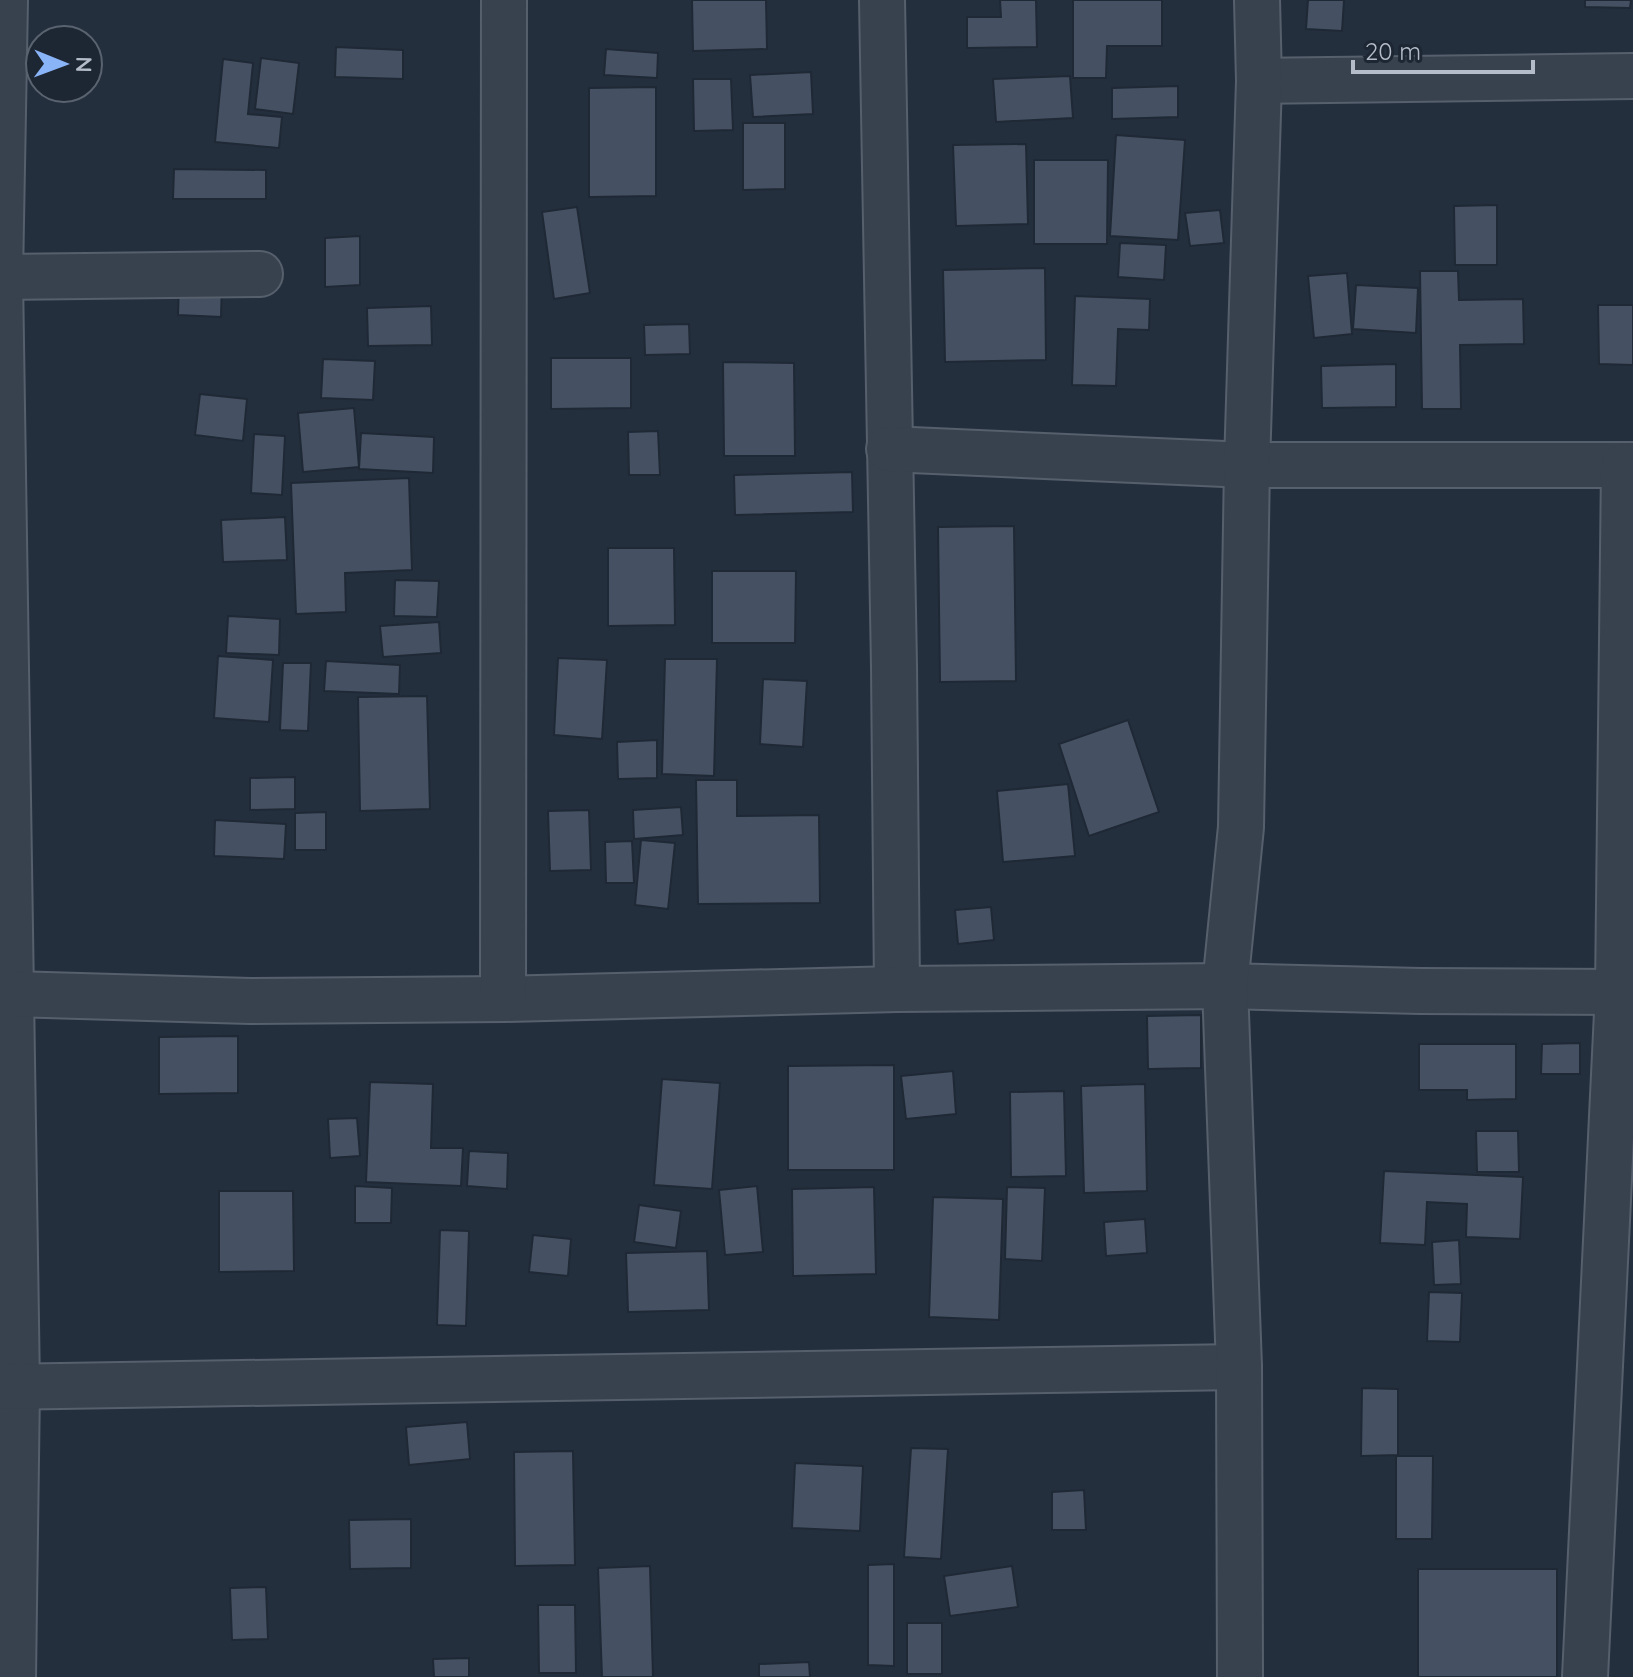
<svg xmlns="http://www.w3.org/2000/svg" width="1633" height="1677" viewBox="0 0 1633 1677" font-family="Quicksand,sans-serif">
<rect width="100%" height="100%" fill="#242f3e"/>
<g fill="#455162" stroke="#1f2835" stroke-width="2">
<polygon points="692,0 766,0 767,49 693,51"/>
<polygon points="1000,0 1036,0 1037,47 967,48 967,17 1001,17"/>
<polygon points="1073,0 1162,0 1162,46 1107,46 1106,78 1073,78"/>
<polygon points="1308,0 1344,0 1342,31 1306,29"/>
<polygon points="1585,0 1631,0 1630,8 1585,7"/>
<polygon points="336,47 403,50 403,79 335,77"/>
<polygon points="606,49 658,53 657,78 604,75"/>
<polygon points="261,58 299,63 293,114 255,109"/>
<polygon points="223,59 253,63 248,114 282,117 279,148 215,142"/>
<polygon points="811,72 813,114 753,117 750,75"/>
<polygon points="1070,76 1073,118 996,122 993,79"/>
<polygon points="693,79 731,79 733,130 694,131"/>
<polygon points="1178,86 1178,117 1112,119 1112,88"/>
<polygon points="656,87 656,196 589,197 589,88"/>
<polygon points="743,123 785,123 785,189 743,190"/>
<polygon points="1116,135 1185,140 1178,240 1110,236"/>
<polygon points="1026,144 1028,224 956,226 953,145"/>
<polygon points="1034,160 1108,160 1107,244 1034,244"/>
<polygon points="174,169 266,170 266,199 173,199"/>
<polygon points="1497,205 1497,265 1455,265 1454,206"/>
<polygon points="577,207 590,293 554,299 542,212"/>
<polygon points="1220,210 1224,243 1190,246 1185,213"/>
<polygon points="360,236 360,285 325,287 325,238"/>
<polygon points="1120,243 1166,245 1164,280 1118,277"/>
<polygon points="1045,268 1046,360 945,362 943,270"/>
<polygon points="1420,271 1458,271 1459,300 1523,299 1524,344 1460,345 1461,409 1422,409"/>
<polygon points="1347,273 1352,334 1314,338 1308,276"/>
<polygon points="179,282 222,283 221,317 178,315"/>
<polygon points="1356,285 1418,288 1416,333 1353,329"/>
<polygon points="1075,296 1150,299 1149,330 1118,329 1116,386 1072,385"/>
<polygon points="1598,305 1633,305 1633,365 1599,364"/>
<polygon points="431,306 432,345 368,346 367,308"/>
<polygon points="689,324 690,354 645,355 644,325"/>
<polygon points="551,358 631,358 631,408 551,409"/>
<polygon points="323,359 375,361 373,400 321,398"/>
<polygon points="723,362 794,363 795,456 724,456"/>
<polygon points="1396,364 1396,407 1322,408 1321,366"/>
<polygon points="200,394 247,399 243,441 195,435"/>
<polygon points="354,408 359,467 303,472 298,413"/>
<polygon points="658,431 660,475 629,475 628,432"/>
<polygon points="361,433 434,437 433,473 359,469"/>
<polygon points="254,434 285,436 282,495 251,493"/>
<polygon points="852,472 853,512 735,515 734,475"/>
<polygon points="409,478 412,570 345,573 346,612 296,614 291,483"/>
<polygon points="285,517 287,560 223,562 221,520"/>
<polygon points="1014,526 1016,681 940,682 938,527"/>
<polygon points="608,548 674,548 675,625 608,626"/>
<polygon points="712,571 796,571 795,643 712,643"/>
<polygon points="395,580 439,581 437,617 394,616"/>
<polygon points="228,616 280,619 279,655 226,653"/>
<polygon points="439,622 441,653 383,657 380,626"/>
<polygon points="218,656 273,660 269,722 214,718"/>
<polygon points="558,658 607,660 602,739 554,735"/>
<polygon points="665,659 717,659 714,776 662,774"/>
<polygon points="326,661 400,665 399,694 324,691"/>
<polygon points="283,663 311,663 308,731 280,730"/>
<polygon points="763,679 807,681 803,747 760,744"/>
<polygon points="427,696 430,809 360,811 358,697"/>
<polygon points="1128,720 1159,812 1089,836 1059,744"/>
<polygon points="657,740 657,778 618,779 617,742"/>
<polygon points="295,777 295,809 250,810 250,778"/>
<polygon points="696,780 737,780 737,816 819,815 820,903 698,904"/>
<polygon points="1068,784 1075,856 1003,862 997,791"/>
<polygon points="681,807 683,835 634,839 633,810"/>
<polygon points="589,810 591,870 550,871 548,811"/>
<polygon points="326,812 326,850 295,850 295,813"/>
<polygon points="215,820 286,824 284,859 214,856"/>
<polygon points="641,840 675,843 668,909 635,905"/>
<polygon points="632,841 634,883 606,883 605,842"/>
<polygon points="991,907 994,940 958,944 955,910"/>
<polygon points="1201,1015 1201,1068 1148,1069 1147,1016"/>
<polygon points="238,1036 238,1093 159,1094 159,1037"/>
<polygon points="1580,1043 1580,1074 1541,1074 1542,1044"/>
<polygon points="1419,1044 1516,1044 1516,1099 1467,1100 1467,1090 1419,1090"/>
<polygon points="894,1065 894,1170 788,1170 788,1066"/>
<polygon points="953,1071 956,1114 906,1119 901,1076"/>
<polygon points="662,1079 720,1083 712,1189 654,1185"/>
<polygon points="370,1082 433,1084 431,1148 463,1148 461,1186 366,1182"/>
<polygon points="1145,1084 1147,1191 1084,1193 1081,1086"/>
<polygon points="1064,1091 1066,1176 1011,1177 1010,1092"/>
<polygon points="357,1118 360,1156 330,1158 328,1119"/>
<polygon points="1476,1131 1518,1131 1519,1172 1477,1172"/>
<polygon points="469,1151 508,1153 507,1189 467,1186"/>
<polygon points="1384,1171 1523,1177 1520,1239 1466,1237 1467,1204 1427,1202 1425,1245 1380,1243"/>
<polygon points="355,1186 392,1188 391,1223 355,1223"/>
<polygon points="757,1186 763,1252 725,1255 719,1190"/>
<polygon points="874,1187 876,1274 793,1276 792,1189"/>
<polygon points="1007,1187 1045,1188 1042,1261 1005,1259"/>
<polygon points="219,1191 293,1191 294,1271 219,1272"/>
<polygon points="933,1197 1003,1199 999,1320 929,1317"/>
<polygon points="639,1205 681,1211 676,1248 634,1242"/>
<polygon points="1145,1219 1147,1253 1106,1256 1104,1222"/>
<polygon points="440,1230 469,1231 466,1326 437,1325"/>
<polygon points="533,1235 571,1239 568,1276 529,1272"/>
<polygon points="1459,1240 1461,1284 1434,1285 1432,1242"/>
<polygon points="707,1251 709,1310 628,1312 626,1253"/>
<polygon points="1429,1292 1462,1293 1460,1342 1427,1341"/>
<polygon points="1362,1388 1398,1389 1398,1455 1361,1456"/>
<polygon points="467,1422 470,1459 409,1465 406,1427"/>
<polygon points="911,1448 948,1449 941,1559 904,1557"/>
<polygon points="573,1451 575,1565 515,1566 514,1452"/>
<polygon points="1396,1456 1433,1456 1432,1539 1396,1539"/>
<polygon points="795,1463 863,1466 860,1531 792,1528"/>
<polygon points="1084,1490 1086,1530 1052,1530 1052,1492"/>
<polygon points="411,1519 411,1568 350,1569 349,1520"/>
<polygon points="894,1564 894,1666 868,1665 868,1565"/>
<polygon points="650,1566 653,1677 602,1677 598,1568"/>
<polygon points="1012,1566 1018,1607 950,1616 944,1576"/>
<rect x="1418" y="1569" width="139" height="108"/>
<polygon points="266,1587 268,1639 232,1640 230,1588"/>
<polygon points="538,1605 575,1605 576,1673 539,1673"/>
<rect x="907" y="1623" width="35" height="51"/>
<polygon points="469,1658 469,1677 434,1677 433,1659"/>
<polygon points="809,1662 810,1677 759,1677 759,1664"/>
</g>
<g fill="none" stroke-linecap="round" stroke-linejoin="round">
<g stroke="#565f6c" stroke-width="48">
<g id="minor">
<polyline points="5,0 0,277 17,1387 13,1677"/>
<polyline points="882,0 894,666 897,989"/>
<polyline points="1259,81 1633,76"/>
<polyline points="0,277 260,274"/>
<polyline points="889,449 1247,465 1633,465"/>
<polyline points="12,994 250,1001 503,999 897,989 1225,986 1420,991 1618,992"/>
<polyline points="503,999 504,0"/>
<polyline points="0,1387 1239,1367"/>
<polyline points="1240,1677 1239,1367 1225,986 1241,827 1247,465 1259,81 1257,0"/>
<polyline points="1585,1677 1618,992 1624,466"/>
</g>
</g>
<use href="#minor" stroke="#38414e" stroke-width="44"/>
</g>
<g transform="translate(64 64) rotate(91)"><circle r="38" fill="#1d2633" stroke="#59626f" stroke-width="2"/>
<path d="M0-6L14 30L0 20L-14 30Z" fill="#8ab4f8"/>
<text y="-12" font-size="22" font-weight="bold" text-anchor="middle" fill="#b4bcc9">N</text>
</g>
<path d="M1353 60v12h180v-12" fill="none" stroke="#b4bcc9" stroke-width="4"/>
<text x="1365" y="60" font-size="24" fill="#b4bcc9" stroke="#1d2633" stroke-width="6" paint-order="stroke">20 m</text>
</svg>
